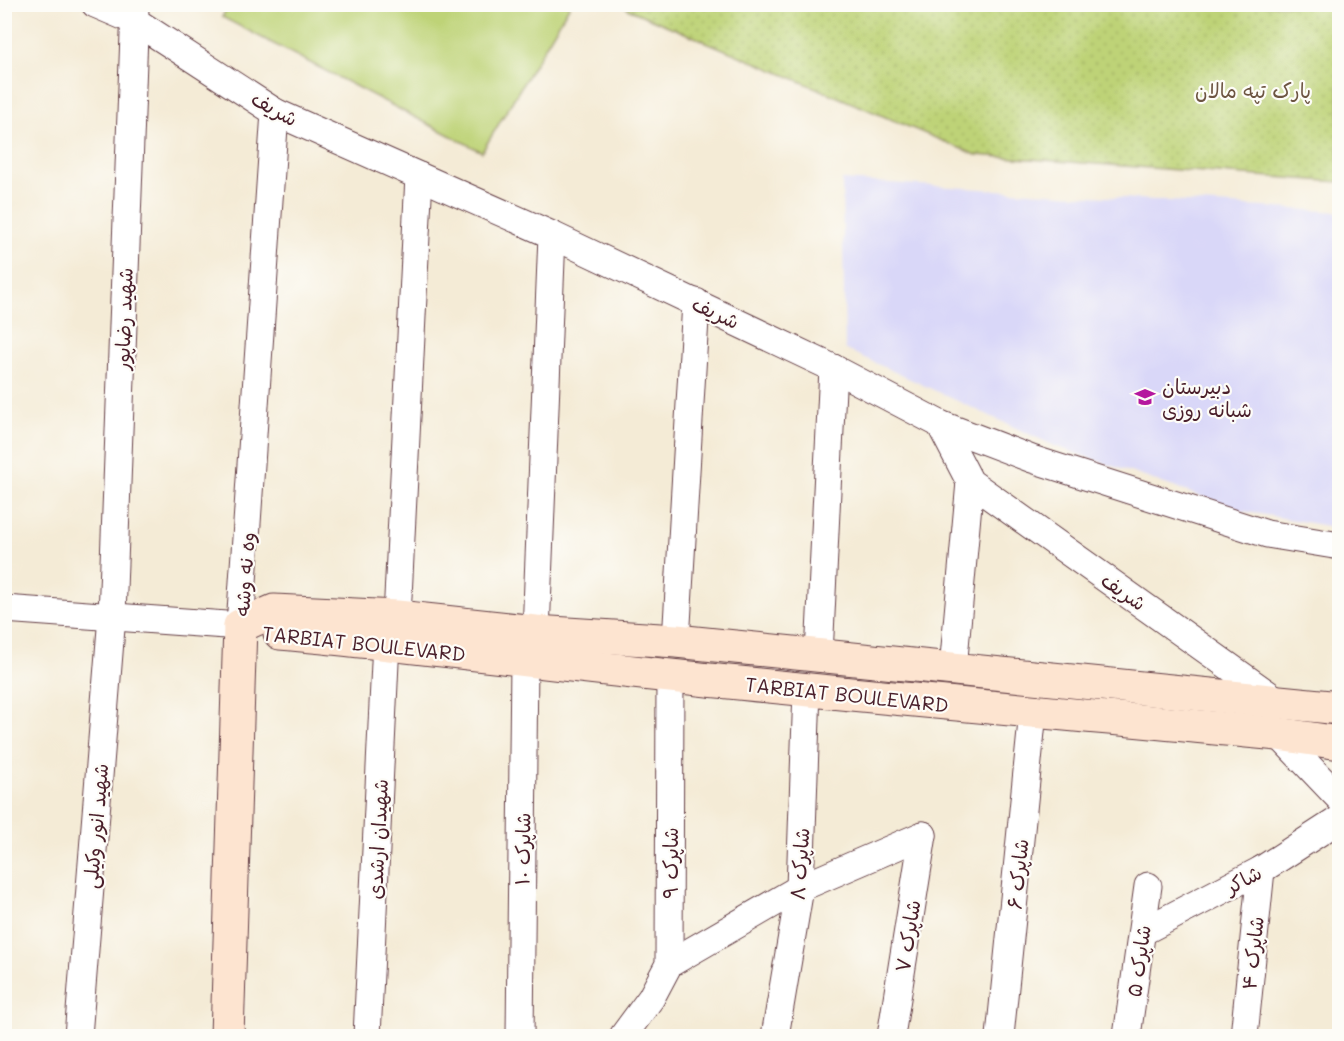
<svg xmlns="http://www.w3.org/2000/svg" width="1344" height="1041" viewBox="0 0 1344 1041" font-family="Mali,'Playpen Sans Arabic',sans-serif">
<defs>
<pattern id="green-dots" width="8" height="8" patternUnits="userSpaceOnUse" patternTransform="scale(1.5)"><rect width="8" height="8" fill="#bed377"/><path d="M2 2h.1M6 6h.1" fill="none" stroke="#a5b567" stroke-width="1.8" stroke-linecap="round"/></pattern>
</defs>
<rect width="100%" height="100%" fill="#fdfcf7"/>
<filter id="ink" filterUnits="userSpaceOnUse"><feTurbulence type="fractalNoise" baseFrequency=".0167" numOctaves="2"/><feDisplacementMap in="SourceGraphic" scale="12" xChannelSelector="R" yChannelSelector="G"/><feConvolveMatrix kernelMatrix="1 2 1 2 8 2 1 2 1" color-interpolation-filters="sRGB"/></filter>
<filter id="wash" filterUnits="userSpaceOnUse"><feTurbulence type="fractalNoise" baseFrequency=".008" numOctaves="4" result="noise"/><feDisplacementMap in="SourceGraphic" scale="24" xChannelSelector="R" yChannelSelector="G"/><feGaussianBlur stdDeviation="1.35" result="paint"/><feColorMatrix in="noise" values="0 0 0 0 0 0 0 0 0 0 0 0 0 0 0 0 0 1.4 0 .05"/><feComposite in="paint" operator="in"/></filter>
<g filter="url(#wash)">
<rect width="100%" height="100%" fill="#f4ebd6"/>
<polygon fill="#d9d7f8" points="842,180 1339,212 1339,528 1243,511 1055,446 845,349"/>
<polygon fill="url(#green-dots)" stroke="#847951" stroke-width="1.5" points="623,5 1339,5 1339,182 976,155 630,10"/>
<polygon fill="#bed377" stroke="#847951" stroke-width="1.5" points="229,5 570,4 570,5 482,152 222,17"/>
</g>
<g filter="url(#ink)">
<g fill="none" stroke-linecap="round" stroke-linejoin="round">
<g stroke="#643e45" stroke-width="29">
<g id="street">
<polyline points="95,4 135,21 275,112 552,235 833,368 940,424 970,482 1279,702"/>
<polyline points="940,424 1032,459 1267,534 1340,546"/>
<polyline points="4,609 240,626 275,112"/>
<polyline points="397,617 419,176"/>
<polyline points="536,632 552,235"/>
<polyline points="676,641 696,302"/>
<polyline points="819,655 833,368"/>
<polyline points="953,669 970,482"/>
<polyline points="1278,734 1340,799"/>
<polyline points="1142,932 1261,870 1340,819"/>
<polyline points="669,964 800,888 923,835"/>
<polyline points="78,1036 112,616 135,8"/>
<polyline points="367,1036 386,642"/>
<polyline points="520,1036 524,661"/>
<polyline points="623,1036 651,998 669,964 670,676"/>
<polyline points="775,1036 800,888 807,690"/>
<polyline points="891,1036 923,835"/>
<polyline points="1000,1036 1033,712"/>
<polyline points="1127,1036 1148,886"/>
<polyline points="1244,1036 1261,870"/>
</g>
</g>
<g stroke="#643e45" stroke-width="35">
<g id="secondary">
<polyline points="240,626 274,611 397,617 536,632 676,641 1340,708"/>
<path d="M280 633C407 644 533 662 661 675 866 697 1072 714 1278 734L1340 743"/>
<polyline points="227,1036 240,626"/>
</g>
</g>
<use href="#street" stroke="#fff" stroke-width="27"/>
<use href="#secondary" stroke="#fde4d0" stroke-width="33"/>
</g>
</g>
<defs>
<g id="school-bare" transform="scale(1.62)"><path d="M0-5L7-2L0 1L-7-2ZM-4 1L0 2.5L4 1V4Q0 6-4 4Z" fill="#b5179e" stroke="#fdfcf7" stroke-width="2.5" paint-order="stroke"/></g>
</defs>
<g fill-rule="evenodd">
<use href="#school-bare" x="1145" y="397"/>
</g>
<g text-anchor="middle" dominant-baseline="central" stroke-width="4.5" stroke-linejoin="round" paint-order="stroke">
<g font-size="20" fill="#6d5542" stroke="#fdfcf7">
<text x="1253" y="90">پارک تپه مالان</text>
</g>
<g font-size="20" fill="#4a1f2b" stroke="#fdfcf7">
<text transform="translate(275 108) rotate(29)">شریف</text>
<text transform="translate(716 312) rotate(25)">شریف</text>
<text transform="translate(123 319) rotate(-88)">شهید رضاپور</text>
<text transform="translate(244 574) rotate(-86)">وه نه وشه</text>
<text transform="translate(1124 591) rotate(35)">شریف</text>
<text transform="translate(364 643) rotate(6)">TARBIAT BOULEVARD</text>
<text transform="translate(847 694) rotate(6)">TARBIAT BOULEVARD</text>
<text transform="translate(95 826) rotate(-85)">شهید انور وکیلی</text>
<text transform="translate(377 839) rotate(-87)">شهیدان ارشدی</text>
<text transform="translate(522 849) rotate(-89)">شاپرک ۱۰</text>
<text transform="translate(670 863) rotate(-90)">شاپرک ۹</text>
<text transform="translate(799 864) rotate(-86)">شاپرک ۸</text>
<text transform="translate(1017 874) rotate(-84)">شاپرک ۶</text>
<text transform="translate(1243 879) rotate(-28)">شاکر</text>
<text transform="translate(907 936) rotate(-81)">شاپرک ۷</text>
<text transform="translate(1252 953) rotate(-84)">شاپرک ۴</text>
<text transform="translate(1138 961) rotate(-82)">شاپرک ۵</text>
</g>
<g font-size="20" fill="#4a1f2b" stroke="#fdfcf7" text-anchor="start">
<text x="1162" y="386">دبیرستان<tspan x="1162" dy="23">شبانه روزی</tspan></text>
</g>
</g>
<rect width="1344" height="1041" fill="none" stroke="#fdfcf7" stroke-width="24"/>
</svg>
